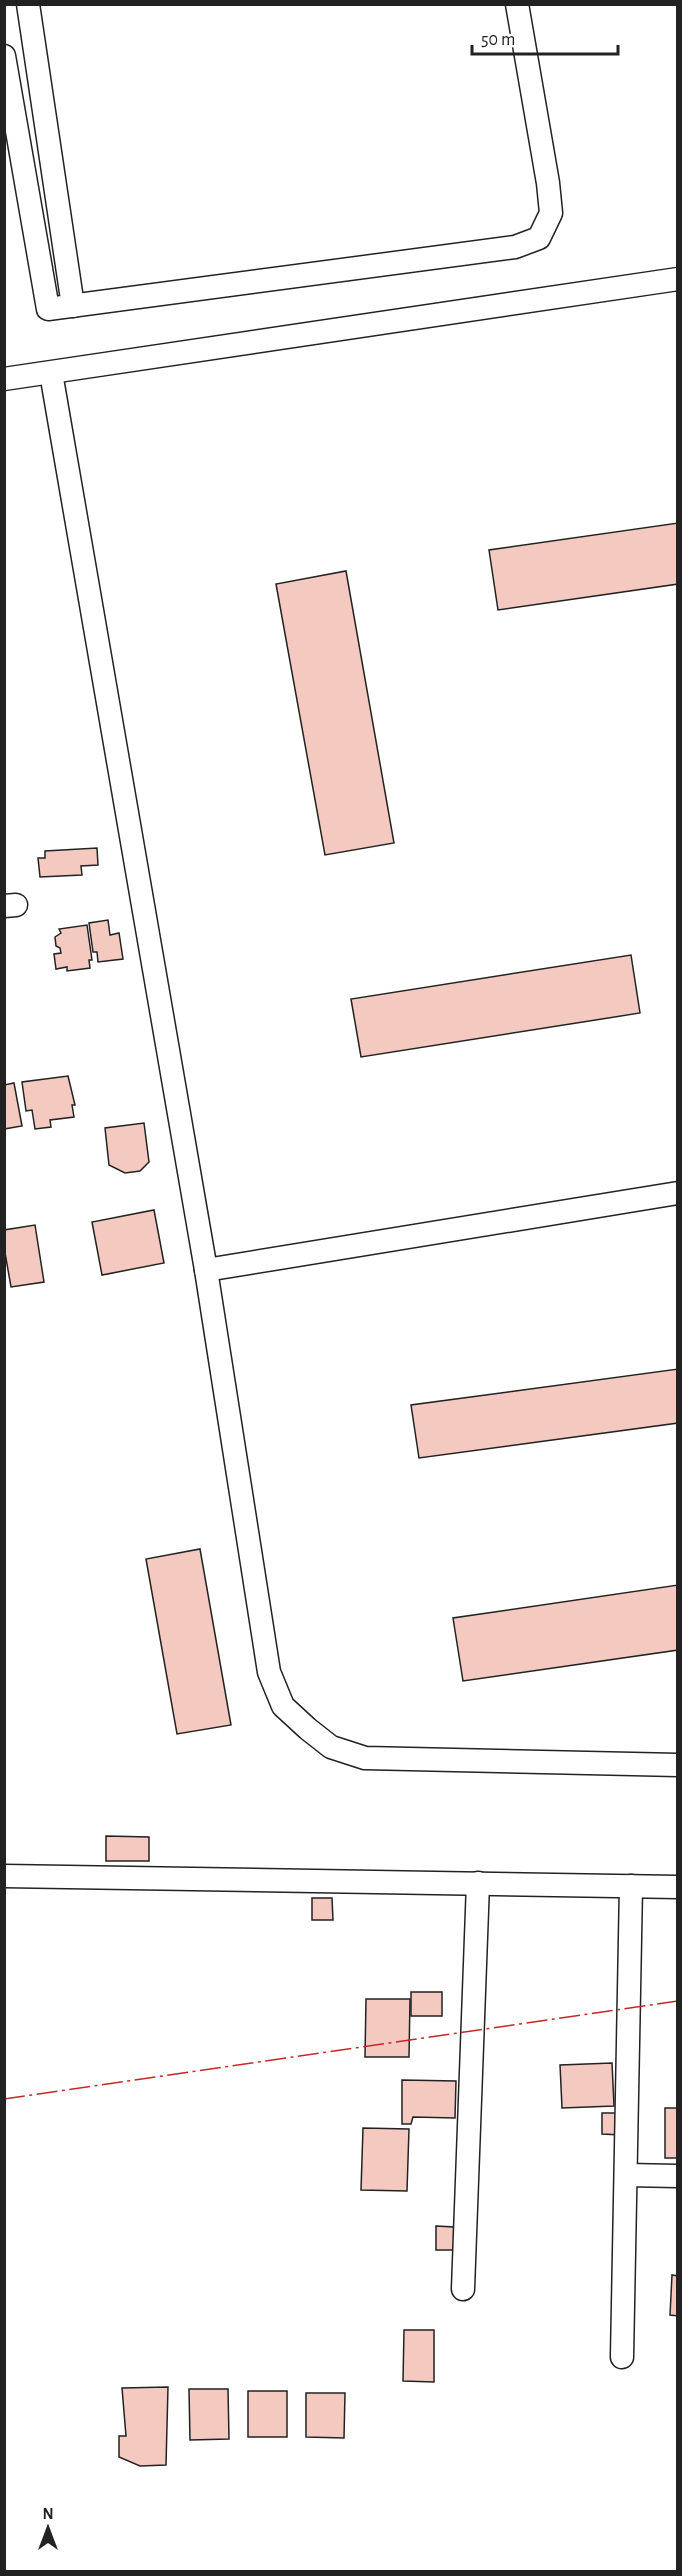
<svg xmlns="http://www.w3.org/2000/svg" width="682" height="2576" viewBox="0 0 682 2576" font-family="'Alegreya Sans',sans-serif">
<rect width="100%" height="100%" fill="#fff"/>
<g fill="#f3c9c0" stroke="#222" stroke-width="1.5">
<polygon points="678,523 678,584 498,610 489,550"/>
<polygon points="346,571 394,843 325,855 276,584"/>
<polygon points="97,848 98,865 81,866 82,875 40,877 38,858 45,858 45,851"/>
<polygon points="108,920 110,935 119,933 123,959 98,962 97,952 93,952 89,923"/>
<polygon points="87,925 92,960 89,960 90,968 67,971 67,967 56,969 54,954 61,953 60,948 56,946 55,937 61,933 59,929"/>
<polygon points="631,955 640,1013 361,1057 351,999"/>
<polygon points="68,1076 75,1105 72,1105 74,1117 50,1120 51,1127 35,1129 32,1110 26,1111 22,1082"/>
<polygon points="14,1083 22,1126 4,1129 4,1085"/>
<polygon points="144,1123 149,1162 140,1171 125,1173 109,1165 105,1128"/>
<polygon points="154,1210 164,1263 102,1275 92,1222"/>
<polygon points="35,1225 44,1282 11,1287 4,1247 4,1230"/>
<polygon points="678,1369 678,1423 419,1458 411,1405"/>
<polygon points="200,1549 231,1725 177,1734 146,1559"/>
<polygon points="678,1585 678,1650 463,1681 453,1618"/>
<polygon points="106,1836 149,1837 149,1861 106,1861"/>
<polygon points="312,1898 332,1898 333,1920 312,1920"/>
<rect x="411" y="1992" width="31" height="24"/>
<polygon points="366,1999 410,1999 409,2057 365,2057"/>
<polygon points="612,2063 614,2106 562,2108 560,2065"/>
<polygon points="402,2080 456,2081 455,2118 413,2117 411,2124 402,2124"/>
<rect x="665" y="2108" width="13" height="50"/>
<polygon points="602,2113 620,2113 620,2135 602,2134"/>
<polygon points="363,2128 409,2129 407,2191 361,2190"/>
<polygon points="436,2226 454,2227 454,2250 436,2250"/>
<polygon points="672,2275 678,2276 678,2316 670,2315"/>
<polygon points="404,2330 434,2330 434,2382 403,2381"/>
<polygon points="168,2387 166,2465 140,2466 119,2457 119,2436 126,2436 122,2388"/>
<polygon points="189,2389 228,2389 229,2439 190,2440"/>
<rect x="248" y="2391" width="39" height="46"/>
<polygon points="306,2393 345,2393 344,2438 306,2437"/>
</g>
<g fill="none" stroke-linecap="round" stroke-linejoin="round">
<g stroke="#222" stroke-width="25">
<g id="minor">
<polyline points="28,4 73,306"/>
<polyline points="4,56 48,309 515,247 539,238 551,213 548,183 517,4"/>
<polyline points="51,373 206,1270 269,1672 283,1706 308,1729 331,1747 365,1758 678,1765"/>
<polyline points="4,379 678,279"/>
<polyline points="4,906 16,905"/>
<polyline points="206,1270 678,1193"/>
<polyline points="4,1876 678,1887"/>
<polyline points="626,2175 678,2176"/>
<polyline points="463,2289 478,1883"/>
<polyline points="622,2357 631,1886"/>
</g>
</g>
<use href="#minor" stroke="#fff" stroke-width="22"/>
<polyline stroke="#c62828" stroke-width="1.5" stroke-dasharray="21 4.5 3 4.5" stroke-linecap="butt" points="4,2099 678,2001"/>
</g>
<rect width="682" height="2576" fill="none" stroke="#222222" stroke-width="12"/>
<g transform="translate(48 2528)" stroke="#ffffff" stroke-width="4.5" paint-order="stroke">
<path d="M0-4.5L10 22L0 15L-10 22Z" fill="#222222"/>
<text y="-9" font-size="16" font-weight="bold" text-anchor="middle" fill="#222222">N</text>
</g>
<path d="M472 45v9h146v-9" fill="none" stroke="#222222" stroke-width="3"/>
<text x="481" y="45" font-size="18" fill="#222222" stroke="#ffffff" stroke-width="4.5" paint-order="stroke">50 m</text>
</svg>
